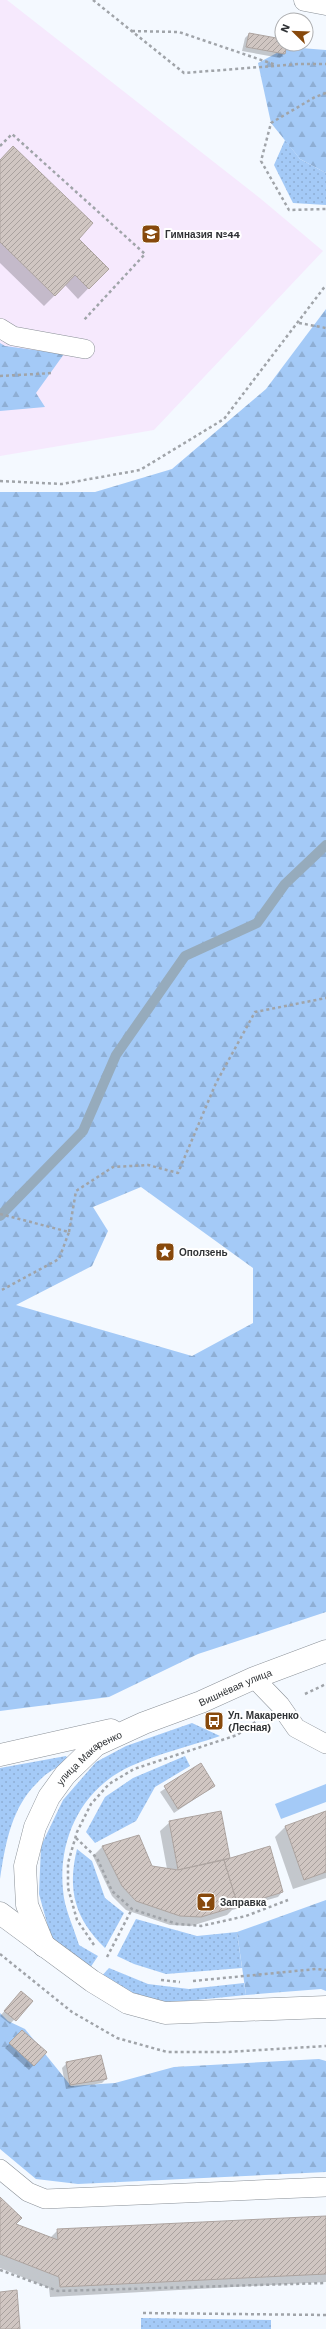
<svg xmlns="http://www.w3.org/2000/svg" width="326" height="2329" viewBox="0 0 326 2329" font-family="'Work Sans',sans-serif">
<defs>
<pattern id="grass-dots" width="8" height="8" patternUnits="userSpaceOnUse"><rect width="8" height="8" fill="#a4caf7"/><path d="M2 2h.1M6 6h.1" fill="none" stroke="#8eaed4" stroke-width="1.8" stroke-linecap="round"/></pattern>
<pattern id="forest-firs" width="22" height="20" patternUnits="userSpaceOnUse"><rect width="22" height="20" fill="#a4caf7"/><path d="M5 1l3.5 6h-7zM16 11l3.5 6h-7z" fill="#8eaed4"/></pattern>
<pattern id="building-hatch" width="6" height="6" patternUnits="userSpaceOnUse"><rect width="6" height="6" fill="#d0c6c2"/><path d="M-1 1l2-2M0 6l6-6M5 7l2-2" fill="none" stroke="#a9a19e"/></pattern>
</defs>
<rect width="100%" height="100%" fill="#f4f9ff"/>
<polygon fill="#f6e9fd" points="0,0 7,0 261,199 323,251 154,430 0,456"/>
<g fill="url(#grass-dots)">
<polygon points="285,140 300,159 326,173 326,205 293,203 274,165"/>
<path d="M192 1723 220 1736C191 1746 159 1753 131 1766 82 1788 58 1838 63 1890 64 1908 74 1928 79 1945L98 1956 88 1971 53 1945 39 1894 41 1846 63 1800 96 1762 126 1746Z"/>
<path d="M66 1756 68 1759C64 1764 57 1767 51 1771 44 1775 38 1782 33 1787 10 1813 5 1847 0 1879V1768Z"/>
<polygon points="185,1756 190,1766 155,1787 136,1821 95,1843 86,1832 105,1797 133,1778"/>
<path d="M77 1849 92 1861 105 1898 124 1913 105 1948C75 1919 67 1890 77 1849Z"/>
<polygon points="136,1919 197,1936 237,1932 242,1968 166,1974 134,1964 117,1956"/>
<polygon points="109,1968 148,1984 189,1989 244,1983 246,1995 166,2003 132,1996 99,1979"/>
<polygon points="141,2318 271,2320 271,2329 141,2329"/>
</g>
<g fill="url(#forest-firs)" fill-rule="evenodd">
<polygon points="288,47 326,50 326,173 300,159 271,123 258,63"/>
<path d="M326 309V1612L198 1654 109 1697 0 1711V492H95L172 469 266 389ZM141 1187 253 1268V1323L192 1356 16 1305 92 1266 108 1231 93 1207Z"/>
<polygon points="0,343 5,346 64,354 36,393 45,407 0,411"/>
<polygon points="326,1900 326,1991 321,1989 246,1995 237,1932"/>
<polygon points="0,2013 8,2021 25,2029 71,2086 115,2083 174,2067 319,2059 326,2061 326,2172 78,2184 36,2179 0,2149"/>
</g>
<polygon fill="#a4caf7" points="326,1784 326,1802 281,1819 275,1804"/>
<g fill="#0003">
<polygon points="249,34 282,40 282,44 286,44 284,54 280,58 242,51 245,38"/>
<polygon points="0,160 107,269 78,299 65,285 44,306 0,263"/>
<polygon points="201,1765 214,1786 174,1813 160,1792"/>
<polygon points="220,1812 229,1859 282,1892 278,1897 232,1910 227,1915 191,1926 170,1925 126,1910 112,1896 93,1856 102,1847 151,1867 167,1869 160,1831 170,1822"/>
<polygon points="326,1812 326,1878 293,1889 275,1837 286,1826"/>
<polygon points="17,1997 32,2001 10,2024 0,2016"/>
<polygon points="22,2031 46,2052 29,2070 5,2048"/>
<polygon points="67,2063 106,2079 102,2083 66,2089 62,2068"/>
<polygon points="0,2199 15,2224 50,2238 58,2230 326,2217 326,2282 50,2297 49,2288 0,2268"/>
</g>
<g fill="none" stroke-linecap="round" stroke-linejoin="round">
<polyline stroke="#96abbc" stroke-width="10" points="0,1216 83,1131 116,1055 185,956 257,923 285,884 326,845"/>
</g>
<g fill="url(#building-hatch)" stroke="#ada4a0">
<polygon points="249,33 282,39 282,44 287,44 285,54 246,47"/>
<polygon points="13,146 93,223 79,239 109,269 89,289 75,275 55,296 0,242 0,160"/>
<polygon points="201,1763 215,1786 178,1809 164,1786"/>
<polygon points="221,1811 230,1858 178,1870 169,1821"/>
<polygon points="326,1811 326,1872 304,1880 285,1826"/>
<polygon points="139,1835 152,1866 178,1870 224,1860 238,1906 201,1917 180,1916 136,1901 122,1886 102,1846"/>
<polygon points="270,1846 283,1892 238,1906 224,1860"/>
<polygon points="21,1991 33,2001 16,2021 4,2011"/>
<polygon points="22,2030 47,2052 34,2066 9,2043"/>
<polygon points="101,2055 107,2079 70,2085 66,2062"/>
<polygon points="0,2197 22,2218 16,2224 58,2240 57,2229 326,2216 326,2274 60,2287 59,2277 0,2254"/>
<polygon points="17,2290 20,2329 0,2329 0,2292"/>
</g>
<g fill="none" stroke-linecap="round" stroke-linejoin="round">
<g stroke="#8a9097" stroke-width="20">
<g id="lane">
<polyline points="0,328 13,336 85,349"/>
<polyline points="254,1678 280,1705 296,1728 326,1744"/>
<polyline points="0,2169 28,2192 45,2199 326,2187"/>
</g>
</g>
<g stroke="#8a9097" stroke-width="23">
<polyline id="street" points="305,0 326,4"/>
</g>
<g stroke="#8a9097" stroke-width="23">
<g id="secondary">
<polyline points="0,1755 111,1730"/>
<polyline points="0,1913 92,1981 128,2003 165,2013 326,2007"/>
<path id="s1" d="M44 1946 27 1905 25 1866 35 1827 49 1797 65 1775 96 1745 144 1723 201 1702 254 1678 326 1651"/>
</g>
</g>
<g stroke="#a0a4a9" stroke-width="2.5" stroke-dasharray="3 3" stroke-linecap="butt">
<polyline points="93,0 184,73 299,64 326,64"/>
<polyline points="132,31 179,32 276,65"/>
<polyline points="326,93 315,97 271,123 261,161 289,210 326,209"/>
<polyline points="0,146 12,134 145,254 83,321"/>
<polyline points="299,323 326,328"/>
<polyline points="0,376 53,373"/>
<polyline points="0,481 62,484 140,470 224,419 326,285"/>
<polyline points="0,1214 69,1232 59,1259 0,1291"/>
<polyline points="69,1232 76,1191 113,1167 148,1165 178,1173 216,1083 255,1012 326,998"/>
<polyline points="305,1694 326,1684"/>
<polyline points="76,1838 97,1858 112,1891 132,1909 177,1924 201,1926 246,1916 288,1900"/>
<polyline points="94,1945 77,1920 68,1888 68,1863 77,1832 91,1804 109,1784 134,1769 237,1735 257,1721"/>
<polyline points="0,1954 72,2012 117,2038 167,2052 227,2052 326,2046"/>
<polyline points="107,1957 132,1909"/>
<polyline points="161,1980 180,1982"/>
<polyline points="193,1981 316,1969 326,1970"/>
<polyline points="0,2270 58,2291 326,2283"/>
<polyline points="143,2313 326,2315"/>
</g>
<use href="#lane" stroke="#fff" stroke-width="19"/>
<use href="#street" stroke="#fff" stroke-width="22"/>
<use href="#secondary" stroke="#fff" stroke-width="22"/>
</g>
<defs>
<g id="school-square" transform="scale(1)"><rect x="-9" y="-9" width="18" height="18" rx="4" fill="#87490c" stroke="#fff"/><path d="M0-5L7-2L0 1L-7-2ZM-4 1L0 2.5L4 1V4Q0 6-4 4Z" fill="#fff"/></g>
<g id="sight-square" transform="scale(1)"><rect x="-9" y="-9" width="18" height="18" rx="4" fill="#87490c" stroke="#fff"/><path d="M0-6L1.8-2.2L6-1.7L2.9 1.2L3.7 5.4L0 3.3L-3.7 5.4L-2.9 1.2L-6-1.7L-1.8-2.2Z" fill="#fff"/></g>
<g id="bus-square" transform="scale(1)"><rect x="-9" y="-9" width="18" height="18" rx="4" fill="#87490c" stroke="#fff"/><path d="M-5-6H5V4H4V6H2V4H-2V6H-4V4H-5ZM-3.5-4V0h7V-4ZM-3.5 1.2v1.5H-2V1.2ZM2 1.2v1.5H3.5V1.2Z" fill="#fff"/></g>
<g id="bar-square" transform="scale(1)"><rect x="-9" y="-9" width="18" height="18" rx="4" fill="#87490c" stroke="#fff"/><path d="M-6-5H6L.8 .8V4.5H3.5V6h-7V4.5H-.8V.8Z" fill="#fff"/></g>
</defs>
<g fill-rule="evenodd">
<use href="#school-square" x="151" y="234"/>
<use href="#sight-square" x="165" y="1252"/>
<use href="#bus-square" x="214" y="1721"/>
<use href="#bar-square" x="206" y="1902"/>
</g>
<g text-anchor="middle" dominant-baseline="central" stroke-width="4" stroke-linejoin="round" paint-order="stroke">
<g font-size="10" font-weight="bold" fill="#303336" stroke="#fff" text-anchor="start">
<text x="165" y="234">Гимназия №44</text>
<text x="179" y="1252">Оползень</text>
<text x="228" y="1715">Ул. Макаренко<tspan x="228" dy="12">(Лесная)</tspan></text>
<text x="220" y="1902">Заправка</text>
</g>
<g font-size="10" fill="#303336" stroke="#fff">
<text stroke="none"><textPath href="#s1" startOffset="378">Вишнёвая улица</textPath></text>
<text stroke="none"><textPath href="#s1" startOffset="214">улица Макаренко</textPath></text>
</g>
</g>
<g transform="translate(294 32) rotate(293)"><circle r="19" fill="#ffffff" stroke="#acadaf"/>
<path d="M0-3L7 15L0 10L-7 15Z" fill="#87490c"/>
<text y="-6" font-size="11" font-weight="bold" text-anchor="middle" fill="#303336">N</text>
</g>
</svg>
